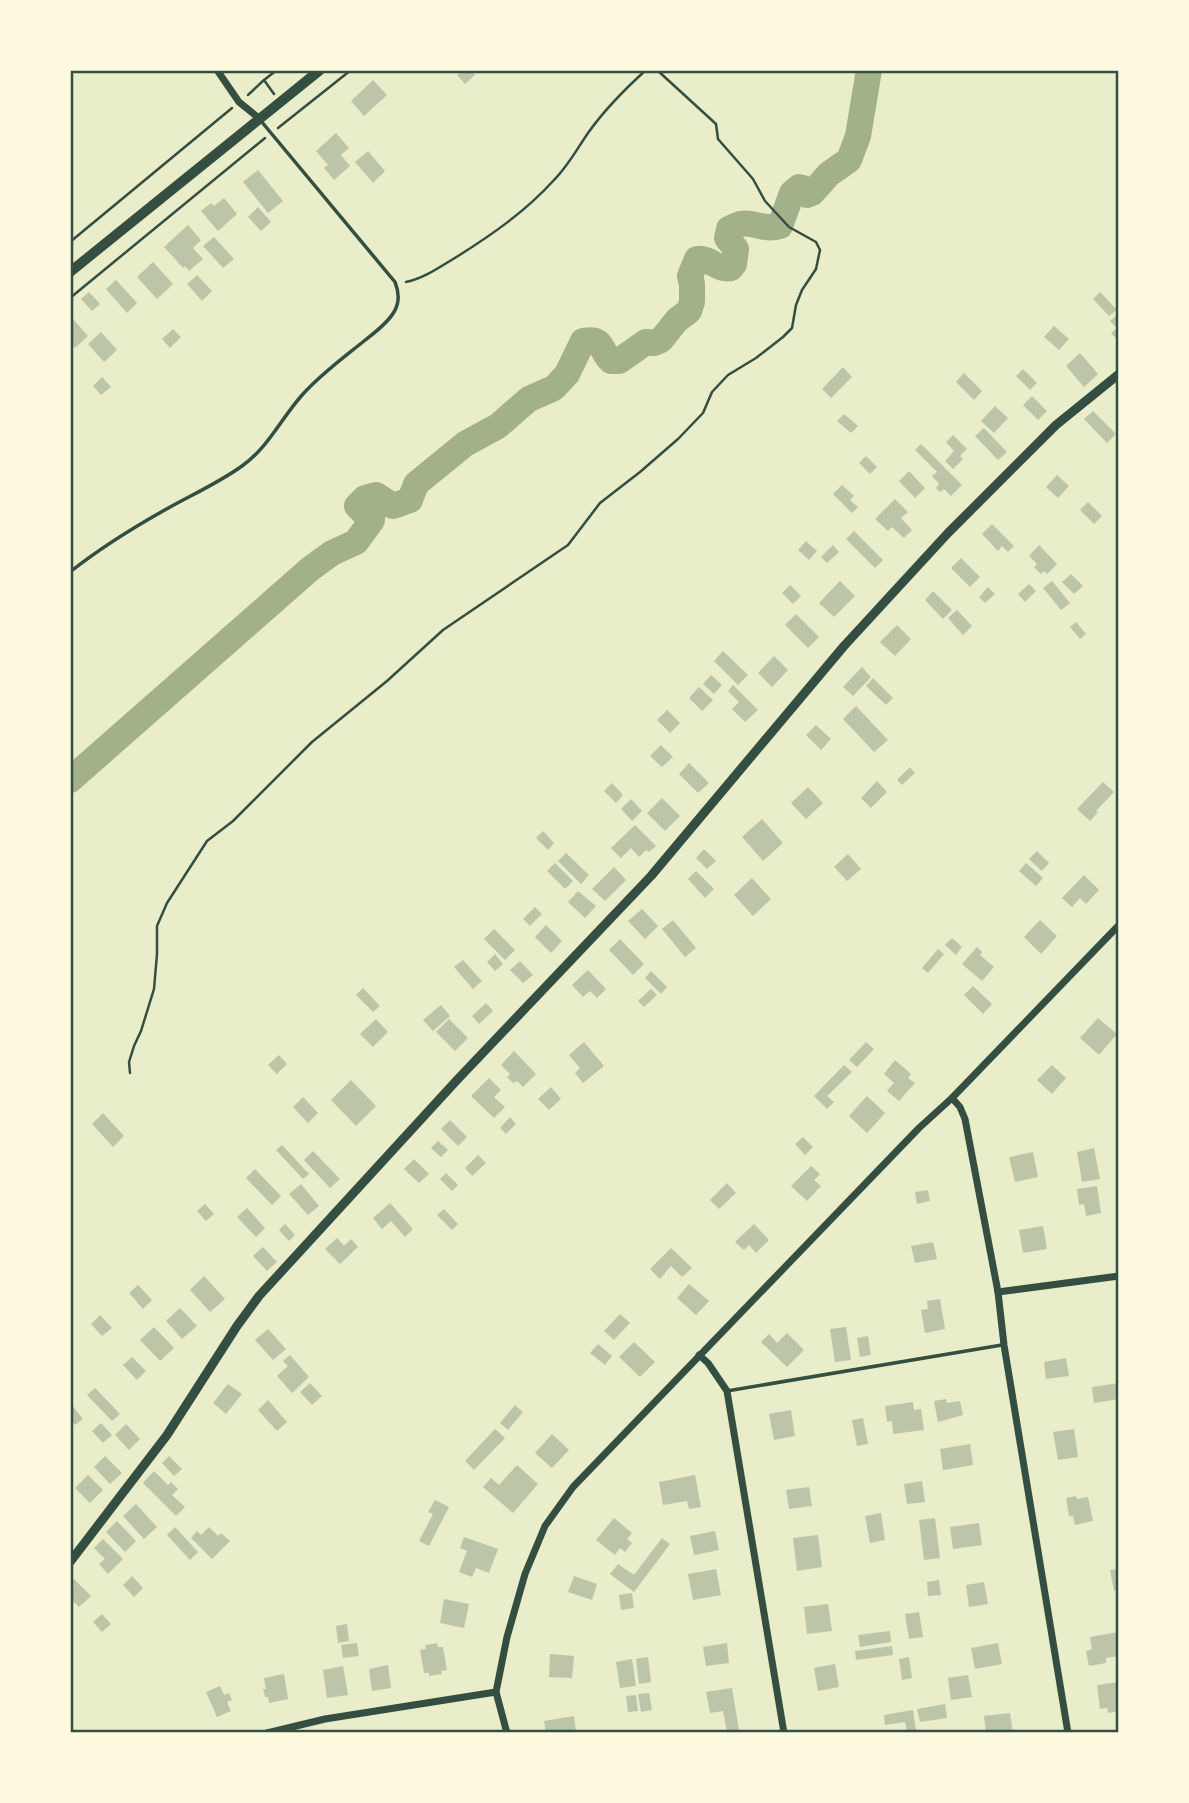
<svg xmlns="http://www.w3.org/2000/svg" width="1189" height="1803" viewBox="0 0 1189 1803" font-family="Overpass,sans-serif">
<rect width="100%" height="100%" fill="#e9edc9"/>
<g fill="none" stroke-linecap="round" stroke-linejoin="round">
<path stroke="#a3b18a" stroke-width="26" d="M70 780 310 569 332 553 356 542 372 520V513L369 509 362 511 357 506 365 498 376 495 393 506 410 500 416 484 465 444 498 426 529 399 554 388 567 374 583 341C605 337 599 350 611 361H619L646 342 654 343 661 340 677 320 689 311 692 302V284L690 276 697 259C710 257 717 271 731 268L734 264 736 249 727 238 729 229C733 227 736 225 740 224 754 221 763 231 780 226L792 193 799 187 803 188 807 195 812 193 829 174 849 160 858 136 869 70"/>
</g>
<g fill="#bcc5a7">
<polygon points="463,70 471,70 475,75 465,84 457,75"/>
<polygon points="373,80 387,95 364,116 351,101"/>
<polygon points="336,133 349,148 341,155 350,166 334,180 324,168 328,165 316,151"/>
<polygon points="368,151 385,171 373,183 355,162"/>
<polygon points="258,170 283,201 268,213 243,182"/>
<polygon points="224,198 237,214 218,231 201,211 211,203 214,206"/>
<polygon points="258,207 271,222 261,231 248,217"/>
<polygon points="188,225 201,240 193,248 203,259 189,271 185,266 183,268 164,247"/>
<polygon points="214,237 234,259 223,268 203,246"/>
<polygon points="153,262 173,284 157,299 137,277"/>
<polygon points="197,275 212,291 202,301 187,284"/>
<polygon points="116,280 137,303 127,313 106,289"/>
<polygon points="89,292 100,304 92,311 81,299"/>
<polygon points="1100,292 1117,310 1109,316 1093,299"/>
<polygon points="1119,313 1119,342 1111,333 1117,328 1110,321"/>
<polygon points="72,318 88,336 75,348 70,342 70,320"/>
<polygon points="1054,326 1069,339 1059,350 1044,337"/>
<polygon points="173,329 181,337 170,348 162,339"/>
<polygon points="101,332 117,350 104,362 88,344"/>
<polygon points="1080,353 1098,374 1084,387 1066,366"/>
<polygon points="843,367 852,377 831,398 822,389"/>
<polygon points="1023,369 1037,383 1030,390 1016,376"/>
<polygon points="964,373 982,391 974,400 956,382"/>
<polygon points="102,377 111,387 101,395 93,386"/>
<polygon points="1032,396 1047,411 1038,420 1023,405"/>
<polygon points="995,406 1008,418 994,433 981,421"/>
<polygon points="1093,411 1116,434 1107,443 1084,419"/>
<polygon points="844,414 858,426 851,433 837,421"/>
<polygon points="984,428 1007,452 998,460 975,436"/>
<polygon points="953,435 967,449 960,456 963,459 953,469 945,461 954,451 946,442"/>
<polygon points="921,444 962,485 951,496 944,489 940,492 936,488 939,484 932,476 937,472 915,450"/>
<polygon points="866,456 877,467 870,474 859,463"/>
<polygon points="909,471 925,488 915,498 899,481"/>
<polygon points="1057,475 1069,486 1058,498 1046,487"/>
<polygon points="842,485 854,496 850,500 858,507 852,513 833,494"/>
<polygon points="895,499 908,512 901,518 912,530 904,538 892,527 888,531 875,519"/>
<polygon points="1088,502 1102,516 1094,524 1080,510"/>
<polygon points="992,524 1014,546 1008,552 1002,546 998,551 982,534"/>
<polygon points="854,531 883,560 875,568 846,539"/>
<polygon points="806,541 817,551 809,560 798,550"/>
<polygon points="833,545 839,552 827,563 821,557"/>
<polygon points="1039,545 1057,564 1047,574 1044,571 1041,574 1034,567 1037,564 1029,556"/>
<polygon points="961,558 980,577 970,587 951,568"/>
<polygon points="1071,574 1083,586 1074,594 1062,582"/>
<polygon points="840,581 855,596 834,617 819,603"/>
<polygon points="1052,581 1070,603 1061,610 1043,588"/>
<polygon points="1029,584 1036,591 1025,602 1018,594"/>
<polygon points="790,585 801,596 793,604 782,593"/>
<polygon points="988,587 995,594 985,603 979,597"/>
<polygon points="933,591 952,610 943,619 925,600"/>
<polygon points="957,610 972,626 963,635 948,618"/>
<polygon points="796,614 819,637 808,648 785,625"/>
<polygon points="1076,622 1086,634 1080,639 1070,627"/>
<polygon points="897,625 911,639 895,656 880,642"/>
<polygon points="723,651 748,675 738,685 714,661"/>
<polygon points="774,656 788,670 772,687 758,673"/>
<polygon points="862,667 871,677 853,696 843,687"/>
<polygon points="711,675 722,685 714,694 703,684"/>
<polygon points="873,678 893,698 886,705 866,686"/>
<polygon points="733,685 758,710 745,722 732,709 739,702 728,691"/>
<polygon points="699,687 713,700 702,711 689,698"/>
<polygon points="856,706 888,740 874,752 843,719"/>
<polygon points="667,710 680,723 670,733 657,720"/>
<polygon points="816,725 831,739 821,750 806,735"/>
<polygon points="661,745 673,757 662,767 650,756"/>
<polygon points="689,763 709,783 698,793 679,774"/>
<polygon points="910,767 915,773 902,785 897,780"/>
<polygon points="877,781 887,792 871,808 861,798"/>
<polygon points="1103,782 1114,792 1096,811 1098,812 1090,821 1077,809"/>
<polygon points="612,783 623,795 616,803 604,791"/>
<polygon points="808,787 823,803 806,819 791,803"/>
<polygon points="662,798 680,816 665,831 647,813"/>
<polygon points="631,799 642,811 632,821 621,809"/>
<polygon points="762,819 783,843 763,861 742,837"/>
<polygon points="635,825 656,846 649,852 646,850 639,857 631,848 621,858 611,848"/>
<polygon points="543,831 554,843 548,850 536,838"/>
<polygon points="704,849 716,861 707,869 696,858"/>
<polygon points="1037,851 1049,863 1042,871 1029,859"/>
<polygon points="566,853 589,875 581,884 558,861"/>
<polygon points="848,854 861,869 847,881 834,867"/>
<polygon points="555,863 573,881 565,889 547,871"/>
<polygon points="1026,863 1043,878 1036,886 1019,871"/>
<polygon points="614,867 626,880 605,901 592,889"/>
<polygon points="696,871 714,889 705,898 688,879"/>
<polygon points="1084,875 1099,890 1086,904 1080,898 1072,907 1062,898"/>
<polygon points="752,878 771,899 753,916 734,895"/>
<polygon points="578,891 596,906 585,918 568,902"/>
<polygon points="535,907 542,914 530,926 523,919"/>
<polygon points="642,909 658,926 645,939 628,921"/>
<polygon points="673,920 696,948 685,957 662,929"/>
<polygon points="1040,920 1057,936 1041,954 1024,937"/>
<polygon points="546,925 562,941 551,953 535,937"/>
<polygon points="494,929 515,950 505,960 484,939"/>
<polygon points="952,938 962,947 956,955 945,945"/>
<polygon points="620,939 644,964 633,975 609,950"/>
<polygon points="977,947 982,952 980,955 994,967 982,981 962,964"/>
<polygon points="938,949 944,954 928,973 922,968"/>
<polygon points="495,954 503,964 495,971 487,962"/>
<polygon points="463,960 482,981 473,989 454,967"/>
<polygon points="520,961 533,975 523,983 510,970"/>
<polygon points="588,970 606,989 597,998 590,991 583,997 572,985"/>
<polygon points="651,971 667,987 661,994 645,978"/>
<polygon points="973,986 992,1004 983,1014 964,995"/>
<polygon points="363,988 380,1006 373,1012 356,995"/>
<polygon points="651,989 657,995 644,1007 638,1001"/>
<polygon points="486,1003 493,1011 479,1024 472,1016"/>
<polygon points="441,1005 450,1016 433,1031 423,1020"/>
<polygon points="1098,1018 1117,1034 1099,1055 1080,1038"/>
<polygon points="376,1019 388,1032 373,1047 360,1034"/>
<polygon points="449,1019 468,1038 455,1051 436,1032"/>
<polygon points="584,1042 604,1066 583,1083 575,1073 580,1068 569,1055"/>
<polygon points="866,1042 874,1049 857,1067 849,1060"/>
<polygon points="514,1051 536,1074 523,1087 517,1081 513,1083 507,1077 510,1074 501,1065"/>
<polygon points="279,1055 287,1064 277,1074 268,1065"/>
<polygon points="895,1060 911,1074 908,1078 915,1083 899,1101 887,1091 894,1083 884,1074"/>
<polygon points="844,1065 852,1072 827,1096 834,1102 827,1109 814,1096"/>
<polygon points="1052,1065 1066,1078 1052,1094 1037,1080"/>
<polygon points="489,1078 501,1090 494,1097 505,1107 494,1118 471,1096"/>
<polygon points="351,1080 376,1106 356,1126 331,1100"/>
<polygon points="551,1087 561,1099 549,1110 538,1099"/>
<polygon points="867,1096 885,1113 867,1133 849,1116"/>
<polygon points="303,1097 318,1113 308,1123 293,1107"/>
<polygon points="103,1113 124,1136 113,1147 92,1124"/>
<polygon points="510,1117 516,1124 506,1134 500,1128"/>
<polygon points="450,1120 467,1137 458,1146 441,1129"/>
<polygon points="803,1137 813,1147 805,1155 795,1144"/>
<polygon points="438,1141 448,1150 441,1157 431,1148"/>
<polygon points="282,1145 309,1174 303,1179 276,1150"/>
<polygon points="1094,1148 1100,1179 1082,1182 1077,1152"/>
<polygon points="313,1151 340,1179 330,1188 304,1160"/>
<polygon points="1033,1152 1038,1177 1015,1182 1009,1157"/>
<polygon points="478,1155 486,1163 472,1176 465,1168"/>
<polygon points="414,1159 429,1174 419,1183 404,1169"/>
<polygon points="811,1166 820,1174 814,1180 821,1186 807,1201 791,1186"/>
<polygon points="255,1169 281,1196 272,1205 246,1178"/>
<polygon points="446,1173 458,1185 452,1191 440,1179"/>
<polygon points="727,1183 736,1193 719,1209 710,1200"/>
<polygon points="301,1184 319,1206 308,1215 289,1194"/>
<polygon points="1097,1186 1101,1213 1086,1216 1084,1204 1079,1205 1077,1189"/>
<polygon points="928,1190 930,1201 917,1204 915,1192"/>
<polygon points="390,1203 413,1229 405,1237 391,1221 382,1229 373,1218"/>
<polygon points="205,1204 214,1214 206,1221 197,1211"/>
<polygon points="247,1208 265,1228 256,1237 237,1217"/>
<polygon points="444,1209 458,1224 452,1230 437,1215"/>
<polygon points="285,1224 295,1235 289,1241 279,1230"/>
<polygon points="754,1224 769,1240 756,1253 749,1245 744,1250 735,1242"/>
<polygon points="1043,1226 1047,1249 1023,1253 1019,1230"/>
<polygon points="337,1238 344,1246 351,1239 358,1247 340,1264 325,1249"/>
<polygon points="933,1242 937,1259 915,1263 911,1246"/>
<polygon points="263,1247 277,1262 267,1271 253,1256"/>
<polygon points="671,1248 692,1268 682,1277 671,1266 660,1279 650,1269"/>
<polygon points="204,1276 225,1299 210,1312 190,1290"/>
<polygon points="689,1284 709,1301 696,1315 677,1298"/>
<polygon points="138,1285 152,1300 143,1309 129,1293"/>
<polygon points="940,1299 945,1329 925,1333 921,1310 928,1309 927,1301"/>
<polygon points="180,1308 197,1326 182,1339 166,1321"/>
<polygon points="620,1314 630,1323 614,1340 604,1331"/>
<polygon points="100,1315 112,1328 102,1336 91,1324"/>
<polygon points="154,1327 174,1348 160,1361 140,1340"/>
<polygon points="846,1327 851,1360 835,1362 830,1329"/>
<polygon points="268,1329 286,1349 273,1360 255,1340"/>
<polygon points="787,1333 804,1350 787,1367 761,1342 769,1334 777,1343"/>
<polygon points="868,1336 871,1355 860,1357 857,1338"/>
<polygon points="634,1342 655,1362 640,1377 619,1357"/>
<polygon points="598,1344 612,1356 605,1365 590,1353"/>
<polygon points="290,1355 309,1377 292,1393 277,1376 288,1366 283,1361"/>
<polygon points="132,1357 146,1371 137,1380 123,1365"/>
<polygon points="1066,1358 1069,1376 1046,1379 1044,1362"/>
<polygon points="310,1383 322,1396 312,1405 300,1392"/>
<polygon points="1119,1383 1119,1399 1094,1403 1092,1387"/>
<polygon points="228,1384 242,1394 226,1414 213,1403"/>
<polygon points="95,1388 120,1414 112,1421 87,1395"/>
<polygon points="946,1399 947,1403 960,1401 963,1415 938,1422 934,1401"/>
<polygon points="268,1400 287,1422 277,1431 258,1410"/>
<polygon points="913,1402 914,1410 921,1409 924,1430 893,1434 892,1421 887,1422 885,1406"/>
<polygon points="70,1403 83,1419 75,1425 70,1419"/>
<polygon points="515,1405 523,1412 508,1430 500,1423"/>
<polygon points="791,1410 795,1436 774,1440 769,1414"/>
<polygon points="863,1418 868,1444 857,1446 852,1420"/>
<polygon points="101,1423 112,1435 103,1443 92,1431"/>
<polygon points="126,1424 140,1439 129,1450 115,1435"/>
<polygon points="495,1429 505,1438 474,1470 465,1461"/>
<polygon points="1074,1429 1078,1457 1058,1460 1053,1432"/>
<polygon points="552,1434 569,1450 552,1468 535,1453"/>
<polygon points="970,1444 973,1465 943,1470 940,1449"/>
<polygon points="105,1456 122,1473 110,1484 94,1467"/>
<polygon points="169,1456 182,1469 174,1476 162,1463"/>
<polygon points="517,1465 538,1484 513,1513 483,1487 491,1478 499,1485"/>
<polygon points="154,1471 168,1485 171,1482 178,1489 172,1495 185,1507 176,1516 143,1483"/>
<polygon points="88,1475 103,1490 90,1503 75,1488"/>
<polygon points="695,1475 701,1507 689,1509 687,1501 663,1505 659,1482"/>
<polygon points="922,1481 925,1502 907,1504 904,1484"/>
<polygon points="809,1487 812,1506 789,1509 786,1490"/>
<polygon points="1076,1496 1077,1499 1088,1497 1093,1521 1075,1525 1073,1516 1069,1516 1066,1498"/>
<polygon points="435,1500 449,1507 429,1546 419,1541 433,1514 428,1512"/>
<polygon points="136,1504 157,1527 144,1539 123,1516"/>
<polygon points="881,1513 885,1540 870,1543 865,1516"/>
<polygon points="614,1518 632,1533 627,1539 632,1543 625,1552 620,1548 615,1555 596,1540"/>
<polygon points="935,1518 940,1558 924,1560 919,1520"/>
<polygon points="117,1521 136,1541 125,1552 106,1532"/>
<polygon points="979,1523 982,1545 953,1549 950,1527"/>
<polygon points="175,1527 198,1552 190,1560 167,1535"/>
<polygon points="209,1527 218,1536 221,1533 230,1541 212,1559 191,1538 197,1531 201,1535"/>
<polygon points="715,1531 719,1550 694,1555 690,1536"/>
<polygon points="818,1535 822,1567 797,1571 793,1538"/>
<polygon points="464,1537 498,1549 489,1573 476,1568 472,1577 459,1572 467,1551 460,1548"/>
<polygon points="662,1538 670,1544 634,1592 610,1574 618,1564 634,1575"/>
<polygon points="103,1539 123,1559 108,1574 99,1564 105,1559 94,1548"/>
<polygon points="716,1569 721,1595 693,1600 688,1574"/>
<polygon points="1119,1569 1119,1589 1114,1591 1110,1570"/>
<polygon points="132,1576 143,1588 134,1597 123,1585"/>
<polygon points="574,1576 597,1584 592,1600 568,1592"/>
<polygon points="74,1579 91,1596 79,1607 74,1602 70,1605 70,1582"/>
<polygon points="939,1580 941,1595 928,1596 927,1582"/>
<polygon points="984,1582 988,1604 969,1607 966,1585"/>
<polygon points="632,1593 634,1608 621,1610 619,1595"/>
<polygon points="444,1599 469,1604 464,1628 440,1623"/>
<polygon points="828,1604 832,1631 807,1634 804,1607"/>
<polygon points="919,1612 923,1637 909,1639 905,1614"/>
<polygon points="102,1614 111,1624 102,1632 93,1622"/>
<polygon points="347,1624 349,1641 338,1643 336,1626"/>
<polygon points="890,1631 891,1642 860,1647 858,1635"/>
<polygon points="1118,1632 1119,1656 1106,1658 1106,1663 1089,1666 1086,1651 1092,1649 1090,1637"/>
<polygon points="357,1643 359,1656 343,1658 341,1645"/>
<polygon points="437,1643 438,1647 443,1647 447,1670 441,1671 442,1674 429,1676 429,1673 424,1673 420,1650 426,1649 425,1645"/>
<polygon points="727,1643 729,1663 706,1666 703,1647"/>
<polygon points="998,1643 1002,1664 975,1669 971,1648"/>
<polygon points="892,1646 893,1655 856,1660 855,1651"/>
<polygon points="550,1654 574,1656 572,1678 549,1677"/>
<polygon points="648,1657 651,1682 639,1684 636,1659"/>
<polygon points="909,1657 912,1678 902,1680 899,1659"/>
<polygon points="632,1659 636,1686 620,1688 616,1662"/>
<polygon points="835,1664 839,1687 818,1691 814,1668"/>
<polygon points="388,1665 391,1688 372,1691 369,1669"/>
<polygon points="343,1666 348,1695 327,1698 323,1670"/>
<polygon points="284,1674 288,1699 269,1703 268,1697 265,1697 263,1689 266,1689 264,1678"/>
<polygon points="968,1675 972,1697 951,1700 948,1678"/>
<polygon points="1119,1682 1119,1711 1108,1713 1107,1708 1100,1709 1097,1685"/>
<polygon points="220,1686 224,1695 229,1693 232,1700 227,1702 231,1711 217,1717 206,1692"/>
<polygon points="732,1688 739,1730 727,1732 723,1711 710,1713 706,1692"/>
<polygon points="649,1693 652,1710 641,1712 638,1694"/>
<polygon points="636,1695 638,1711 628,1712 626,1696"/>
<polygon points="945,1704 947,1718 920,1722 917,1709"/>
<polygon points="913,1710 916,1730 907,1732 905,1722 885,1725 884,1715"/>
<polygon points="1010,1713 1013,1733 986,1733 984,1716"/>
<polygon points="574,1716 576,1733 546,1733 544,1721"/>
</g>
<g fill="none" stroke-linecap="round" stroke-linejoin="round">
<g stroke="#344e41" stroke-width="2.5">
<polyline points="264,80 277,70"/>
<polyline points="248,95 264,80 274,94"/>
<polyline points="278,128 351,70"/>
<polyline points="70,242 232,108"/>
<path d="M406 282C425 278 441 266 458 256 493 234 526 211 554 180 568 166 577 149 588 133 605 109 625 89 646 70"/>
<polyline points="70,298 265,138"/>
<polyline points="130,1073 129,1062 134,1046 141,1031 154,989 157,954 157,926 167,903 207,841 233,821 312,742 387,681 443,630 568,545 600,503 640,472 678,439 703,413 712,392 728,375 756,358 783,337 792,328 796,305 802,290 816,269 820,250 816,242 789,227 765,201 753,179 718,139 716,124 657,70"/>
</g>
<g stroke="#344e41" stroke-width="3.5">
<path d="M70 572C99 549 131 529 163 511 189 496 217 484 242 466 268 448 282 417 303 394 321 374 343 358 364 341 374 333 387 324 394 312 400 302 399 292 395 282L261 121"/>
<polyline points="727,1391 1002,1345"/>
</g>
<g stroke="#344e41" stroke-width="7">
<polyline points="217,70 239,102 260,119"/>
<polyline points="952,1098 960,1107 965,1119 998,1292 1004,1345 1068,1733"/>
<polyline points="998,1292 1119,1276"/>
<polyline points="699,1355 708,1363 727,1391 784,1733"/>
<polyline points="267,1733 325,1719 496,1692"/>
<polyline points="507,1733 496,1692 507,1637 525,1574 545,1526 573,1487 919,1128 952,1098 1119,925"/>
</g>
<polyline stroke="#344e41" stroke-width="9" points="70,1562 167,1435 237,1326 259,1296 457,1080 651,876 844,646 948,533 1056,425 1119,374"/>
<polyline stroke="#344e41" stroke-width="10" points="70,272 320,70"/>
</g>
<rect width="1189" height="1803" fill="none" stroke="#fefae0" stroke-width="144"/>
<rect x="72" y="72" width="1045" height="1659" fill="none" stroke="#344e41" stroke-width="2.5"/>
</svg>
